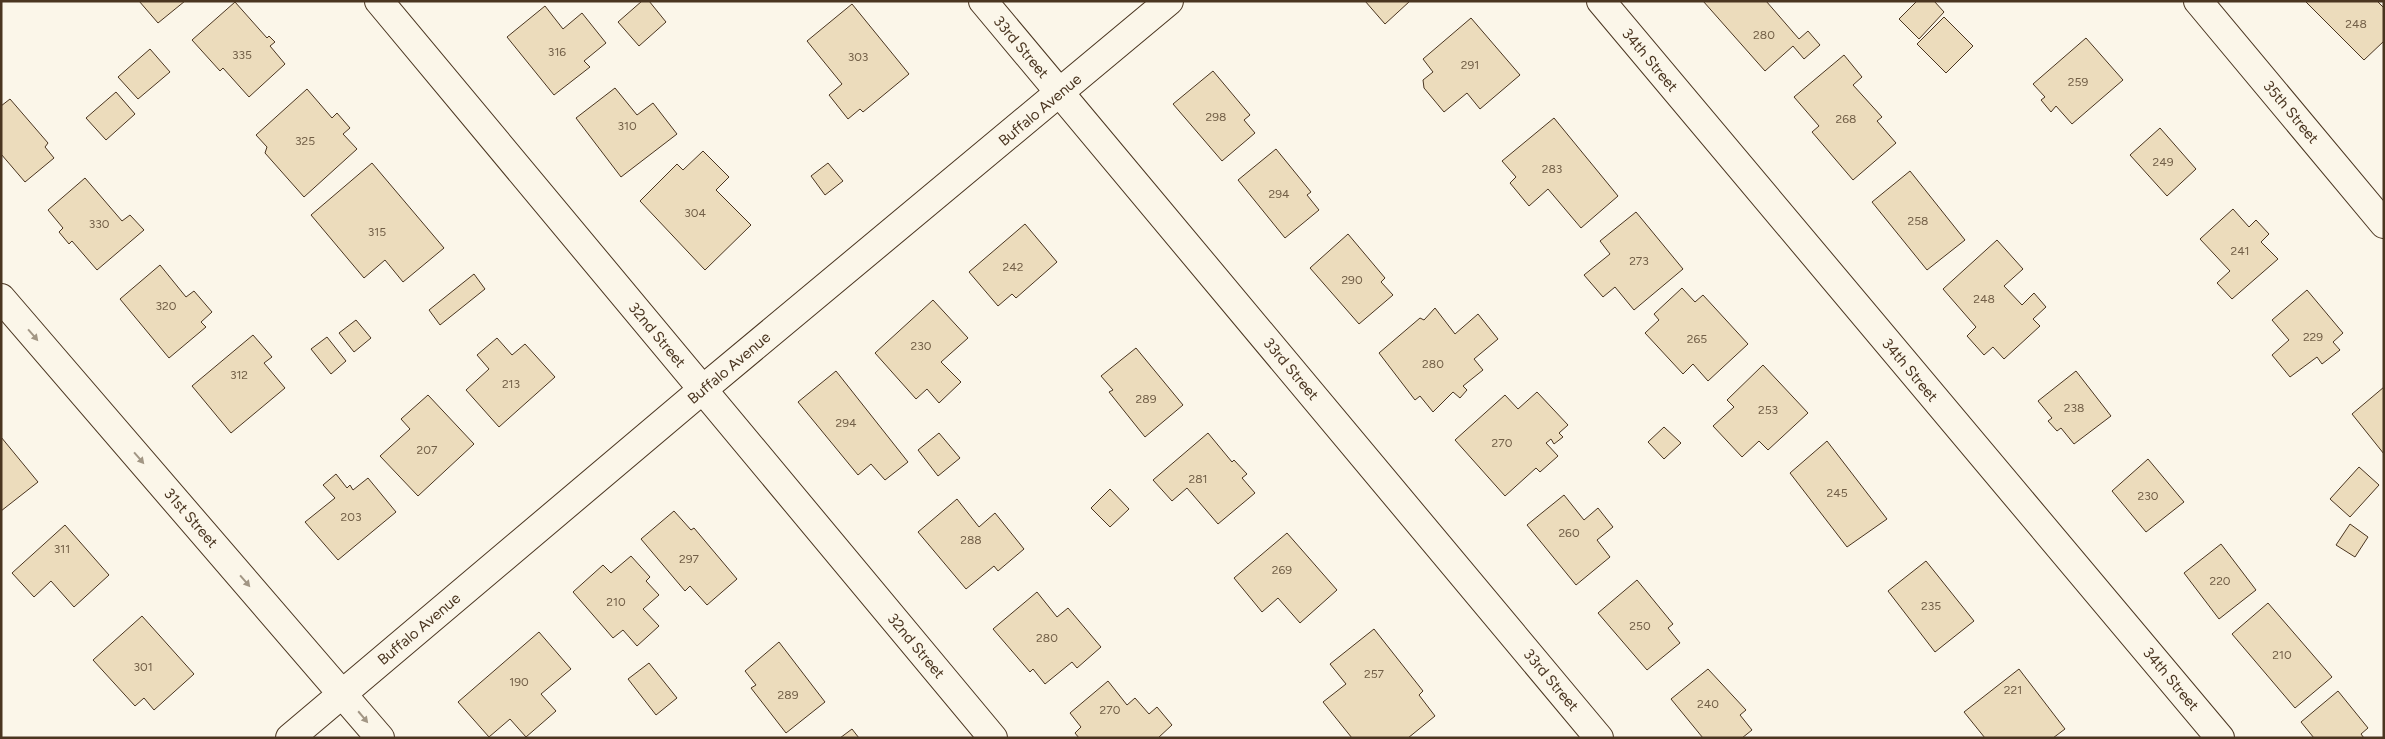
<svg xmlns="http://www.w3.org/2000/svg" width="2385" height="739" viewBox="0 0 2385 739" font-family="Figtree,sans-serif">
<rect width="100%" height="100%" fill="#fbf6e9"/>
<g fill="#ecdcbc" stroke="#4a3520">
<polygon points="139,1 185,1 158,23"/>
<polygon points="642,1 649,1 666,22 639,46 618,22"/>
<polygon points="1365,1 1410,1 1385,24"/>
<polygon points="1703,1 1766,1 1799,39 1808,31 1820,45 1804,59 1793,46 1765,71"/>
<polygon points="1917,1 1934,1 1944,12 1919,39 1899,19"/>
<polygon points="2305,1 2377,1 2384,8 2384,41 2364,60"/>
<polygon points="235,2 267,38 269,36 275,42 270,46 285,64 249,97 223,68 220,71 192,40"/>
<polygon points="852,4 909,74 863,112 860,109 848,119 829,95 842,84 807,41"/>
<polygon points="545,6 563,29 582,13 606,43 584,61 590,67 554,95 507,37"/>
<polygon points="1944,17 1973,46 1946,73 1917,44"/>
<polygon points="1471,18 1520,75 1480,109 1467,93 1444,112 1424,88 1423,80 1433,72 1423,59"/>
<polygon points="2086,38 2123,80 2072,124 2056,106 2051,112 2041,100 2045,97 2033,84"/>
<polygon points="150,49 170,72 138,99 118,77"/>
<polygon points="1844,55 1862,77 1853,85 1882,117 1877,121 1896,143 1853,180 1812,132 1819,126 1794,97"/>
<polygon points="1213,71 1250,115 1244,120 1255,133 1222,161 1173,104"/>
<polygon points="615,88 637,115 653,103 677,134 621,177 576,118"/>
<polygon points="307,89 332,118 337,113 350,128 343,134 357,149 304,197 265,153 267,147 256,135"/>
<polygon points="116,92 135,114 106,140 86,118"/>
<polygon points="10,99 48,143 45,147 54,158 25,182 1,154 1,106"/>
<polygon points="1554,118 1618,196 1581,228 1548,189 1529,206 1510,183 1516,177 1502,161"/>
<polygon points="2160,128 2196,169 2167,196 2130,155"/>
<polygon points="1276,149 1311,192 1307,195 1319,210 1285,238 1238,180"/>
<polygon points="703,151 729,177 716,190 751,225 705,270 640,201 677,164 683,170"/>
<polygon points="372,163 444,248 403,282 385,260 364,278 311,215"/>
<polygon points="828,163 843,181 825,195 811,176"/>
<polygon points="1910,171 1965,240 1927,270 1872,202"/>
<polygon points="85,178 122,221 130,215 144,230 97,270 72,241 69,244 59,232 63,228 48,210"/>
<polygon points="2233,209 2249,227 2256,220 2269,234 2261,242 2278,259 2232,299 2217,283 2230,271 2200,239"/>
<polygon points="1636,212 1683,269 1634,310 1615,287 1603,297 1584,275 1610,254 1600,241"/>
<polygon points="1025,224 1057,262 1016,298 1012,294 998,306 969,272"/>
<polygon points="1348,234 1385,278 1381,282 1393,295 1359,324 1310,268"/>
<polygon points="1997,240 2023,269 2004,286 2022,305 2034,293 2046,307 2033,319 2040,326 2004,359 1993,347 1984,355 1967,336 1976,327 1943,289"/>
<polygon points="160,265 186,297 194,291 212,312 201,322 206,327 169,358 120,299"/>
<polygon points="474,274 485,289 440,325 429,310"/>
<polygon points="1682,288 1695,302 1703,295 1748,344 1708,381 1693,364 1683,374 1645,333 1659,320 1654,314"/>
<polygon points="2307,290 2343,333 2333,342 2340,350 2322,364 2317,357 2290,377 2272,355 2289,340 2272,320"/>
<polygon points="933,300 968,338 941,362 961,382 939,403 927,389 916,399 875,353"/>
<polygon points="1435,308 1455,334 1478,314 1498,339 1474,359 1483,370 1463,386 1467,390 1460,398 1453,392 1433,412 1420,396 1415,400 1379,353 1420,318 1424,320"/>
<polygon points="356,320 371,338 354,352 339,333"/>
<polygon points="253,335 272,357 264,363 285,388 231,433 192,386"/>
<polygon points="327,337 346,361 331,374 311,349"/>
<polygon points="497,338 512,355 525,344 555,377 499,427 466,390 489,369 477,355"/>
<polygon points="1136,348 1183,405 1145,437 1109,392 1113,390 1101,376"/>
<polygon points="1763,365 1808,413 1768,450 1759,441 1742,457 1713,426 1734,407 1727,400"/>
<polygon points="836,371 908,462 885,480 871,464 858,475 798,402"/>
<polygon points="2076,371 2111,416 2074,444 2061,428 2057,431 2048,421 2052,418 2038,401"/>
<polygon points="2384,387 2384,454 2352,414"/>
<polygon points="1537,392 1568,425 1559,433 1563,437 1554,444 1551,439 1546,443 1558,456 1540,472 1536,468 1505,496 1455,440 1505,395 1518,409"/>
<polygon points="428,395 474,444 418,496 380,456 410,429 401,419"/>
<polygon points="1664,427 1681,443 1664,459 1648,442"/>
<polygon points="939,433 960,458 938,476 918,450"/>
<polygon points="1208,433 1232,462 1234,460 1247,474 1242,478 1255,493 1218,524 1187,488 1172,501 1153,480"/>
<polygon points="1,437 38,482 1,511"/>
<polygon points="1827,441 1887,519 1847,547 1790,473"/>
<polygon points="2148,459 2184,502 2146,532 2112,491"/>
<polygon points="2359,467 2379,485 2350,517 2330,499"/>
<polygon points="336,474 347,488 350,485 353,490 368,478 396,512 338,560 305,522 335,498 323,485"/>
<polygon points="1110,489 1129,509 1110,527 1091,508"/>
<polygon points="1564,495 1584,520 1598,508 1613,527 1597,540 1610,557 1576,585 1527,525"/>
<polygon points="957,499 979,527 995,513 1024,549 998,571 994,566 966,589 918,532"/>
<polygon points="674,511 691,530 694,528 737,579 707,605 690,586 685,591 641,539"/>
<polygon points="2350,524 2368,537 2355,557 2336,545"/>
<polygon points="65,525 109,575 74,607 51,581 34,597 12,573"/>
<polygon points="1287,533 1337,590 1300,623 1278,598 1262,612 1234,578"/>
<polygon points="2221,544 2256,590 2219,619 2184,573"/>
<polygon points="631,556 650,577 646,581 659,595 643,609 659,626 637,646 623,630 613,638 573,592 603,565 611,573"/>
<polygon points="1926,561 1974,621 1935,652 1888,591"/>
<polygon points="1637,580 1673,624 1668,628 1680,643 1647,670 1598,613"/>
<polygon points="1037,592 1057,617 1068,608 1101,647 1077,668 1072,662 1045,684 1033,669 1030,672 993,629"/>
<polygon points="2268,603 2332,677 2295,708 2232,634"/>
<polygon points="142,616 194,674 154,710 144,698 135,706 93,660"/>
<polygon points="1374,629 1423,691 1419,695 1435,716 1408,738 1352,738 1323,702 1346,684 1330,664"/>
<polygon points="539,632 571,669 541,694 556,711 526,737 510,719 489,737 458,702"/>
<polygon points="779,642 825,702 786,733 751,688 756,685 745,671"/>
<polygon points="649,663 677,698 656,715 628,679"/>
<polygon points="1708,669 1746,710 1740,715 1752,730 1742,738 1703,738 1671,699"/>
<polygon points="2019,669 2065,729 2053,738 1985,738 1964,712"/>
<polygon points="1108,681 1127,705 1135,698 1149,714 1157,707 1172,725 1158,738 1079,738 1075,733 1081,727 1070,713"/>
<polygon points="2338,691 2368,728 2361,734 2364,738 2314,738 2301,722"/>
<polygon points="852,729 859,738 840,738"/>
</g>
<g fill="none" stroke-linecap="round" stroke-linejoin="round">
<g stroke="#4a3520" stroke-width="30">
<g id="minor">
<polyline points="379,1 993,738"/>
<polyline points="983,1 1599,738"/>
<polyline points="1601,1 2220,738"/>
<polyline points="2198,1 2384,224"/>
<polyline points="1,298 380,738"/>
<polyline points="290,738 702,390 1169,1"/>
</g>
</g>
<use href="#minor" stroke="#fbf6e9" stroke-width="28"/>
</g>
<defs><path id="oneway-solid" d="M-6-.8H1V-3.2L6.5 0L1 3.2V.8H-6Z" transform="scale(1.25)"/></defs>
<g fill="#a29684">
<use href="#oneway-solid" transform="translate(33 335) rotate(49)"/>
<use href="#oneway-solid" transform="translate(139 458) rotate(49)"/>
<use href="#oneway-solid" transform="translate(245 581) rotate(49)"/>
<use href="#oneway-solid" transform="translate(363 717) rotate(50)"/>
</g>
<g text-anchor="middle" dominant-baseline="central" stroke-width="4" stroke-linejoin="round" paint-order="stroke">
<g font-size="12" fill="#725f47">
<text x="2356" y="24">248</text>
<text x="1764" y="35">280</text>
<text x="557" y="52">316</text>
<text x="242" y="55">335</text>
<text x="858" y="57">303</text>
<text x="1470" y="65">291</text>
<text x="2078" y="82">259</text>
<text x="1216" y="117">298</text>
<text x="1846" y="119">268</text>
<text x="627" y="126">310</text>
<text x="305" y="141">325</text>
<text x="2163" y="162">249</text>
<text x="1552" y="169">283</text>
<text x="1279" y="194">294</text>
<text x="695" y="213">304</text>
<text x="1918" y="221">258</text>
<text x="99" y="224">330</text>
<text x="377" y="232">315</text>
<text x="2240" y="251">241</text>
<text x="1639" y="261">273</text>
<text x="1013" y="267">242</text>
<text x="1352" y="280">290</text>
<text x="1984" y="299">248</text>
<text x="166" y="306">320</text>
<text x="2313" y="337">229</text>
<text x="1697" y="339">265</text>
<text x="921" y="346">230</text>
<text x="1433" y="364">280</text>
<text x="239" y="375">312</text>
<text x="511" y="384">213</text>
<text x="1146" y="399">289</text>
<text x="2074" y="408">238</text>
<text x="1768" y="410">253</text>
<text x="846" y="423">294</text>
<text x="1502" y="443">270</text>
<text x="427" y="450">207</text>
<text x="1198" y="479">281</text>
<text x="1837" y="493">245</text>
<text x="2148" y="496">230</text>
<text x="351" y="517">203</text>
<text x="1569" y="533">260</text>
<text x="971" y="540">288</text>
<text x="62" y="549">311</text>
<text x="689" y="559">297</text>
<text x="1282" y="570">269</text>
<text x="2220" y="581">220</text>
<text x="616" y="602">210</text>
<text x="1931" y="606">235</text>
<text x="1640" y="626">250</text>
<text x="1047" y="638">280</text>
<text x="2282" y="655">210</text>
<text x="143" y="667">301</text>
<text x="1374" y="674">257</text>
<text x="519" y="682">190</text>
<text x="2013" y="690">221</text>
<text x="788" y="695">289</text>
<text x="1708" y="704">240</text>
<text x="1110" y="710">270</text>
</g>
<g font-size="15" fill="#4a3520" stroke="#fbf6e9">
<text transform="translate(1021 47) rotate(50)">33rd Street</text>
<text transform="translate(1650 60) rotate(50)">34th Street</text>
<text transform="translate(1040 110) rotate(-40)">Buffalo Avenue</text>
<text transform="translate(2291 112) rotate(50)">35th Street</text>
<text transform="translate(657 335) rotate(50)">32nd Street</text>
<text transform="translate(729 368) rotate(-40)">Buffalo Avenue</text>
<text transform="translate(1291 369) rotate(50)">33rd Street</text>
<text transform="translate(1910 370) rotate(50)">34th Street</text>
<text transform="translate(191 518) rotate(49)">31st Street</text>
<text transform="translate(419 629) rotate(-40)">Buffalo Avenue</text>
<text transform="translate(916 646) rotate(50)">32nd Street</text>
<text transform="translate(2171 679) rotate(50)">34th Street</text>
<text transform="translate(1551 680) rotate(50)">33rd Street</text>
</g>
</g>
<rect width="2385" height="739" fill="none" stroke="#4a3520" stroke-width="5"/>
</svg>
